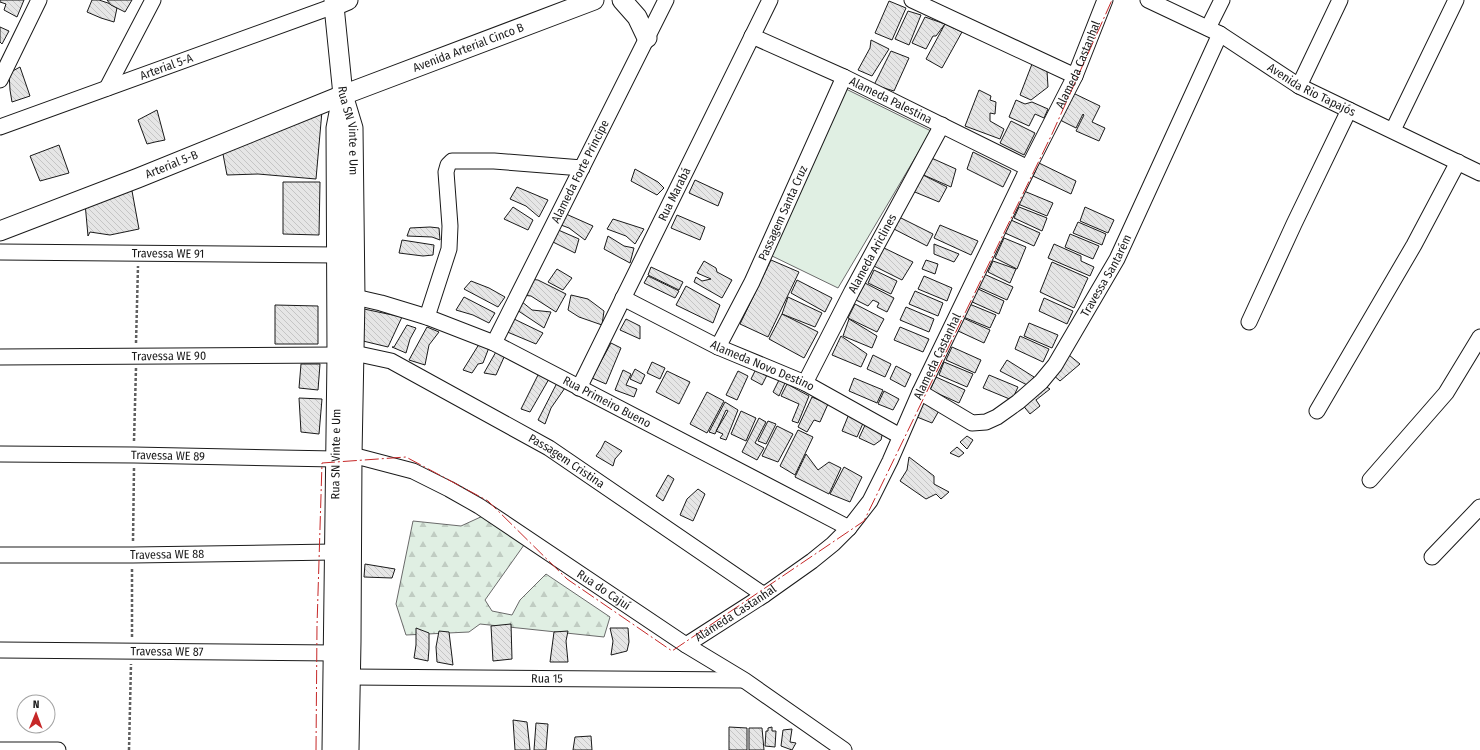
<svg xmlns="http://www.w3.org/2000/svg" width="1480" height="750" viewBox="0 0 1480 750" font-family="'Fira Sans Condensed',sans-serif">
<defs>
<pattern id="forest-firs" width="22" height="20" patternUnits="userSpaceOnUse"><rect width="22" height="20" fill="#e0efe3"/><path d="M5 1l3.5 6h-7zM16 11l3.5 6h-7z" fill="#c0ccc2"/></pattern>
<pattern id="building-back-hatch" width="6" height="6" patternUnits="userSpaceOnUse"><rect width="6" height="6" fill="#e6e6e6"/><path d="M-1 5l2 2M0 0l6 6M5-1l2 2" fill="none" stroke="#c5c5c5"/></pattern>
</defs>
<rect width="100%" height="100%" fill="#fff"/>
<polygon fill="#e0efe3" stroke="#6a6a6a" points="844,88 931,131 838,288 768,254"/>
<polygon fill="url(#forest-firs)" stroke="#6a6a6a" points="485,515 524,545 485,600 492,611 512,615 520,600 546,574 610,617 604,637 480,624 469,632 406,635 396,604 413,521 461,526"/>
<g fill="url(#building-back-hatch)" stroke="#1a1a1a">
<polygon points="0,0 24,0 17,17 4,10 6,4 0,2"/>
<polygon points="92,0 99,0 108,3 117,8 114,22 101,18 87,12"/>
<polygon points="107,0 132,0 125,12 111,5"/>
<polygon points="889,1 906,8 892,40 875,33"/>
<polygon points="908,11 921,15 909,45 895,39"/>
<polygon points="925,17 945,24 936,36 933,36 926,49 912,43"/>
<polygon points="945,24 962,32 942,68 926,59"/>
<polygon points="0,27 9,31 2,44 0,42"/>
<polygon points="871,40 889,49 872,76 858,70 870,48"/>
<polygon points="891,51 909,58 894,91 874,85"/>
<polygon points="1032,64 1047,71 1048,87 1031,100 1020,95"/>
<polygon points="20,67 30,96 12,102 10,90 9,73"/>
<polygon points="979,90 991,96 990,100 996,102 995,114 990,113 990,121 1004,129 1000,139 965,126"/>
<polygon points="1073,93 1100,106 1092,122 1105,128 1099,141 1076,131 1084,115 1083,114 1076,128 1060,120"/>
<polygon points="1016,100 1025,104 1032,102 1048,109 1044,118 1035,114 1029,126 1009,117"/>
<polygon points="157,110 165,140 155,142 147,144 138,120"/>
<polygon points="322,111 316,179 258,174 227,175 222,149"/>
<polygon points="1011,121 1035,133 1024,155 1000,143"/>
<polygon points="59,145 69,173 40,181 30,156"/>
<polygon points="973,152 1011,171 1003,187 967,169"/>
<polygon points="927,156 956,169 951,187 919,173"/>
<polygon points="1039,163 1076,181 1071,194 1033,176"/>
<polygon points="635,169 658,182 664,188 657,195 631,181"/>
<polygon points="917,172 947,187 939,202 910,190"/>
<polygon points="695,180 723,193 718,206 689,193"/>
<polygon points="283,182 320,182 319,235 283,234"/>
<polygon points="517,187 548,200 539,217 526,206 510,199"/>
<polygon points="116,190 132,191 139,229 110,235 90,232 88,236 85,203"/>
<polygon points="1024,191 1053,203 1047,216 1018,204"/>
<polygon points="513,207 533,220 528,230 504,219"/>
<polygon points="1019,207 1047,218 1042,231 1014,218"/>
<polygon points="1085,207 1114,220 1108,233 1080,221"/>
<polygon points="566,214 593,226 585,240 569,228 561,225"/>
<polygon points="677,215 705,227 700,240 671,228"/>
<polygon points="897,216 933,234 927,246 892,228"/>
<polygon points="613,219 644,229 635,244 626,236 607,229"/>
<polygon points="1011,220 1040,233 1034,246 1005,233"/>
<polygon points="1078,222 1106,234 1102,245 1073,233"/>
<polygon points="940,225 978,241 971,255 934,238"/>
<polygon points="430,227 439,228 440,240 432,237 407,236 410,228"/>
<polygon points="556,229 579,239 575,253 549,240"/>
<polygon points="1070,234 1099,246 1093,259 1065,247"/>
<polygon points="608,236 624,246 634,248 630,263 604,249"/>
<polygon points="1004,238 1026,247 1017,269 995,258"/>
<polygon points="402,240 434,245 433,255 423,256 399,253"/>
<polygon points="934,244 959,254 954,262 934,254"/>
<polygon points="1054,244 1081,256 1081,261 1094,267 1090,276 1048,258"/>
<polygon points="882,247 913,262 902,280 872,265"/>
<polygon points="771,260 799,272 768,337 740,324"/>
<polygon points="926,260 938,264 935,274 922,269"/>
<polygon points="704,261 716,268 717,272 732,280 722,298 694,282 696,277 702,281 711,279 697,273"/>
<polygon points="993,261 1016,269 1010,283 988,272"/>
<polygon points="1052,262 1088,278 1074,308 1040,292"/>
<polygon points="651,267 683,282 679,290 648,275"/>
<polygon points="557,269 572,278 563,290 548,282"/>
<polygon points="874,270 897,281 891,294 868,283"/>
<polygon points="984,274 1013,287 1007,300 978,287"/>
<polygon points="648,276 679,291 675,298 644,283"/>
<polygon points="924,276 952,288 947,301 918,289"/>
<polygon points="528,279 538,280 566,294 556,312 531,296 522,295"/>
<polygon points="797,280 832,298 825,312 791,293"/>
<polygon points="471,281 489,288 505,297 498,307 464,289"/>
<polygon points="865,283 894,298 887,312 877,307 879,303 873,300 868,306 856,300"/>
<polygon points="686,286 720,305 713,323 676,305"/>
<polygon points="976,288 1004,301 999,314 970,301"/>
<polygon points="915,291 943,303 938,316 909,304"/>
<polygon points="571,295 588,299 604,311 602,325 579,317 568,310"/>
<polygon points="464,297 495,313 489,323 473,315 456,310"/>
<polygon points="788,297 822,313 815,327 782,314"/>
<polygon points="1044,298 1073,311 1067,324 1039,311"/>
<polygon points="521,301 532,310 551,312 544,328 514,308"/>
<polygon points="967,303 996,315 990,328 961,316"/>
<polygon points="855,304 884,319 877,332 848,318"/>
<polygon points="275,305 318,306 318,344 275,344"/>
<polygon points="906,307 934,319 929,332 900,320"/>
<polygon points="364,309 402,317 388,347 363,341"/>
<polygon points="782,314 818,332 804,358 769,339"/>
<polygon points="961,317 990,330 984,343 956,330"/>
<polygon points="512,318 543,333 536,344 505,331"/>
<polygon points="626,319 640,326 640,339 620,330"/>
<polygon points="849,319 877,336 872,348 843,336"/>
<polygon points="1029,323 1058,335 1052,348 1024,336"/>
<polygon points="407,325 416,328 410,339 406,353 392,347 394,347"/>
<polygon points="427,327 439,332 429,345 425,365 409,360"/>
<polygon points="900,327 929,339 923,352 894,340"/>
<polygon points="841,336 867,354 861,367 832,355"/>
<polygon points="1020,336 1049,349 1043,362 1015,349"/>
<polygon points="481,341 490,345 483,363 478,364 472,373 463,370"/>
<polygon points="611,343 621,348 606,384 592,378"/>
<polygon points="952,347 981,360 975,373 946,360"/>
<polygon points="497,350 505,355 496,375 484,373"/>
<polygon points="873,355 891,364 885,377 867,369"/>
<polygon points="1069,355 1080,364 1060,381 1051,373"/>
<polygon points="1007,360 1034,377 1029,386 1000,371"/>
<polygon points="652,362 665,368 660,379 647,373"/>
<polygon points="944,362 973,374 967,387 939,375"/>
<polygon points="301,364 320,364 318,390 299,388"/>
<polygon points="896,366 911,374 905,387 890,379"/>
<polygon points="635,369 645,375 641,384 630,379"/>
<polygon points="756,369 767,375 762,385 751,379"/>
<polygon points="623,370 631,374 626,385 637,389 634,397 615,390"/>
<polygon points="667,371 690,382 679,404 656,392"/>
<polygon points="738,371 748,376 737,400 726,395"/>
<polygon points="539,373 549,379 530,412 521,409"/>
<polygon points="989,375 1018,387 1012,400 983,388"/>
<polygon points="936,377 965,390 959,403 930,390"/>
<polygon points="854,378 883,390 877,403 849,391"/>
<polygon points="559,379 567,385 551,408 545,424 538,420"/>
<polygon points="779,380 785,383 779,396 773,392"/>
<polygon points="787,384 809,396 798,423 792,421 799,404 781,396"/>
<polygon points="1043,385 1050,389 1036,400 1040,406 1030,414 1021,403"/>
<polygon points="884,391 899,399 893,410 878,404"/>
<polygon points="707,392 724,401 707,433 690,424"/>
<polygon points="812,397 828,404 820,422 814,420 807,432 798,427"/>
<polygon points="299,398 322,399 319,434 301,432"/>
<polygon points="921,398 941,407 932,423 912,415"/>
<polygon points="725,402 738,410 726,440 720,438 723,434 716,431 728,411 726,410 715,434 709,432"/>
<polygon points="741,411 756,418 746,441 731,434"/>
<polygon points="849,414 864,421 857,437 842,431"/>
<polygon points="759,418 766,422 755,443 764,448 757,460 742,452"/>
<polygon points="768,421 776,424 766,444 758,441"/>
<polygon points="866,423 883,431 881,440 874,445 859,438"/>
<polygon points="777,426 793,434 778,462 762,456"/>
<polygon points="798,430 813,437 795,475 780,466"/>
<polygon points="967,436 973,440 967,449 960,442"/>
<polygon points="605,441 622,451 615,459 613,466 596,456 601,449"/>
<polygon points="957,447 964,453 959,457 950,453"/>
<polygon points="806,454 818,470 829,462 841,468 829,494 795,477"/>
<polygon points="909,457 934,476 934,484 949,492 941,499 936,494 926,499 900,481 907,470"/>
<polygon points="844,467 862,477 850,502 830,494"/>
<polygon points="668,475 674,479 663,501 656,496"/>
<polygon points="698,489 705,494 693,521 680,515 687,499"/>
<polygon points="365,564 395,569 392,578 364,577"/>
<polygon points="511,624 512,659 493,661 491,626"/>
<polygon points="416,628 429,633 429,649 428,661 414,658 416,645"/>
<polygon points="610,628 628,628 629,642 627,651 611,655 613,641"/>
<polygon points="439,631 449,632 453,665 437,662 436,647"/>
<polygon points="568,631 566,641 568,662 550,662 554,632"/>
<polygon points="513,720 527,722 530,750 515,750"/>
<polygon points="536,723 548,724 546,750 534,750"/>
<polygon points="729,727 747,728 747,750 729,750"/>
<polygon points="772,727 772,731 776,731 775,747 765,746 766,731 768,731 768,728"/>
<polygon points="749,728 762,728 764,750 749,750"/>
<polygon points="792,729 790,742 796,743 792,750 781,746 783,730"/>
<polygon points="591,736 592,750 573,750 575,737"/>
</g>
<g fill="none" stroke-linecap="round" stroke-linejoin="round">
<g stroke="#1a1a1a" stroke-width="17">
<g id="minor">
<polyline points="912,0 1075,76"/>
<path id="s1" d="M1148 0 1220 34 1299 86 1480 173"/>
<polyline points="1208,28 1222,0"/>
<path id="s2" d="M752 36 844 77 1028 168"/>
<polyline points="0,80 39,0"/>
<polyline points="1299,86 1340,0"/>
<polyline points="107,88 153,0"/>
<path id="s3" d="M0 127 334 6 332 0"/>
<polyline points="1393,130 1456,0"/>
<path id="s4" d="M0 252 336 255"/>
<path id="s5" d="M355 297 381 303 427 317 494 343 849 528"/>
<path id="s6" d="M623 298 718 347 805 383 900 436"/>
<polyline points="427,317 449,249 450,226 446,172 448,165 452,161 494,161 582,168"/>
<polyline points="1249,322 1294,224 1349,110"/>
<path id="s7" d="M494 343 666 0"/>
<path id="s8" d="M718 347 752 282 844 77"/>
<path id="s9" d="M354 353 391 361 549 448 764 595"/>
<path id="s10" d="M0 357 337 355"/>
<path id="s11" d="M805 383 852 291 942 125"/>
<path id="s12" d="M579 388 770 0"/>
<path id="s13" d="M920 392 972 423 986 422 997 417 1018 402 1041 382 1055 365 1117 259 1220 34"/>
<polyline points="1317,411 1414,245 1458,162"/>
<path id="s14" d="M0 454 134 455 335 459"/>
<path id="s15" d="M352 455 413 471 449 489 479 506 686 645 744 680 844 750"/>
<polyline points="1370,480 1446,393 1480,337"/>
<path id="s16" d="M0 555H133L333 552"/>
<polyline points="1432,557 1480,507"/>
<path id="s17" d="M686 645 764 595 812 561 833 544 849 528 870 501 890 461 920 392 1028 168 1075 76 1105 0"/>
<path id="s18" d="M0 650 334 653"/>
<path id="s19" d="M350 677 743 680"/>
<polyline points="0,750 58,750"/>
</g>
</g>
<g stroke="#1a1a1a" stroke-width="21">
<g id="major">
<path id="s20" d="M348 0 334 6 343 95 353 128 355 297 352 455 351 642 349 750"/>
<polyline points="622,0 637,17 647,38"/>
<path id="s21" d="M0 231 138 178 343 95 594 0"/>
<path id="s22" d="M332 750 337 355 336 128 342 97"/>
</g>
</g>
<g stroke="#5f5f5f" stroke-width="2.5" stroke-dasharray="3 2" stroke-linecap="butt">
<polyline points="136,343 138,266"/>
<polyline points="134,441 136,368"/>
<polyline points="133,541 134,468"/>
<polyline points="132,637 132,568"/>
<polyline points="129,750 131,664"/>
</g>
<use href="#minor" stroke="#fff" stroke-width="15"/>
<use href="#major" stroke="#fff" stroke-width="19"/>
<polyline stroke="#c62828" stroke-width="1" stroke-dasharray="14 3 2 3" stroke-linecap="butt" points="316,750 317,626 322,463 406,457 488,501 567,579 672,651 864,521 1052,134 1112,0"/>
</g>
<g text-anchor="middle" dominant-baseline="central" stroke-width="3" stroke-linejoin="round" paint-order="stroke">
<g font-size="12" fill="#1a1a1a" stroke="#fff">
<text stroke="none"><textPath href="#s21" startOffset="503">Avenida Arterial Cinco B</textPath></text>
<text stroke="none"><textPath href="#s17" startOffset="719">Alameda Castanhal</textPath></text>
<text stroke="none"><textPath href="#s3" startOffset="177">Arterial 5-A</textPath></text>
<text stroke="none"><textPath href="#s1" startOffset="187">Avenida Rio Tapajós</textPath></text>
<text stroke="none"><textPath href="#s2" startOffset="153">Alameda Palestina</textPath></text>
<text stroke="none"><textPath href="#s20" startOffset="141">Rua SN Vinte e Um</textPath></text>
<text stroke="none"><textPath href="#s21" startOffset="184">Arterial 5-B</textPath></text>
<text stroke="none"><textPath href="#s7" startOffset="192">Alameda Forte Principe</textPath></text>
<text stroke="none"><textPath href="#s12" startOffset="216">Rua Marabá</textPath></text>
<text stroke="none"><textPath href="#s8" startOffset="149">Passagem Santa Cruz</textPath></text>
<text stroke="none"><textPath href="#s11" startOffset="146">Alameda Ariclines</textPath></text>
<text stroke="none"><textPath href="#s4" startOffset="168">Travessa WE 91</textPath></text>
<text stroke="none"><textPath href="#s13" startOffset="268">Travessa Santarém</textPath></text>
<text stroke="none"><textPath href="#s10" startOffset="169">Travessa WE 90</textPath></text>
<text stroke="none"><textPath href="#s17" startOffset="395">Alameda Castanhal</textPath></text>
<text stroke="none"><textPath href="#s6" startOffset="155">Alameda Novo Destino</textPath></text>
<text stroke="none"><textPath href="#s5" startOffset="274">Rua Primeiro Bueno</textPath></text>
<text stroke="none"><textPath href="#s22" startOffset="296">Rua SN Vinte e Um</textPath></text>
<text stroke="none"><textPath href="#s14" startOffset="168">Travessa WE 89</textPath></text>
<text stroke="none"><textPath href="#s9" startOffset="240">Passagem Cristina</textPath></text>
<text stroke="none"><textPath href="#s16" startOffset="167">Travessa WE 88</textPath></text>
<text stroke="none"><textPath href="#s15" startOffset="288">Rua do Cajuí</textPath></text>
<text stroke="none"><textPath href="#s17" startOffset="59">Alameda Castanhal</textPath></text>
<text stroke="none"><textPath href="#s18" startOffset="167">Travessa WE 87</textPath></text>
<text stroke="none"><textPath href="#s19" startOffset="197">Rua 15</textPath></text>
</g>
</g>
<g transform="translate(36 714) rotate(1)"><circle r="19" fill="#ffffff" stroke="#a3a3a3"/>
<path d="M0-3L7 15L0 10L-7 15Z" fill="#c62828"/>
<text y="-6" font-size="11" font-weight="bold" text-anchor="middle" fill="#1a1a1a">N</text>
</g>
</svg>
